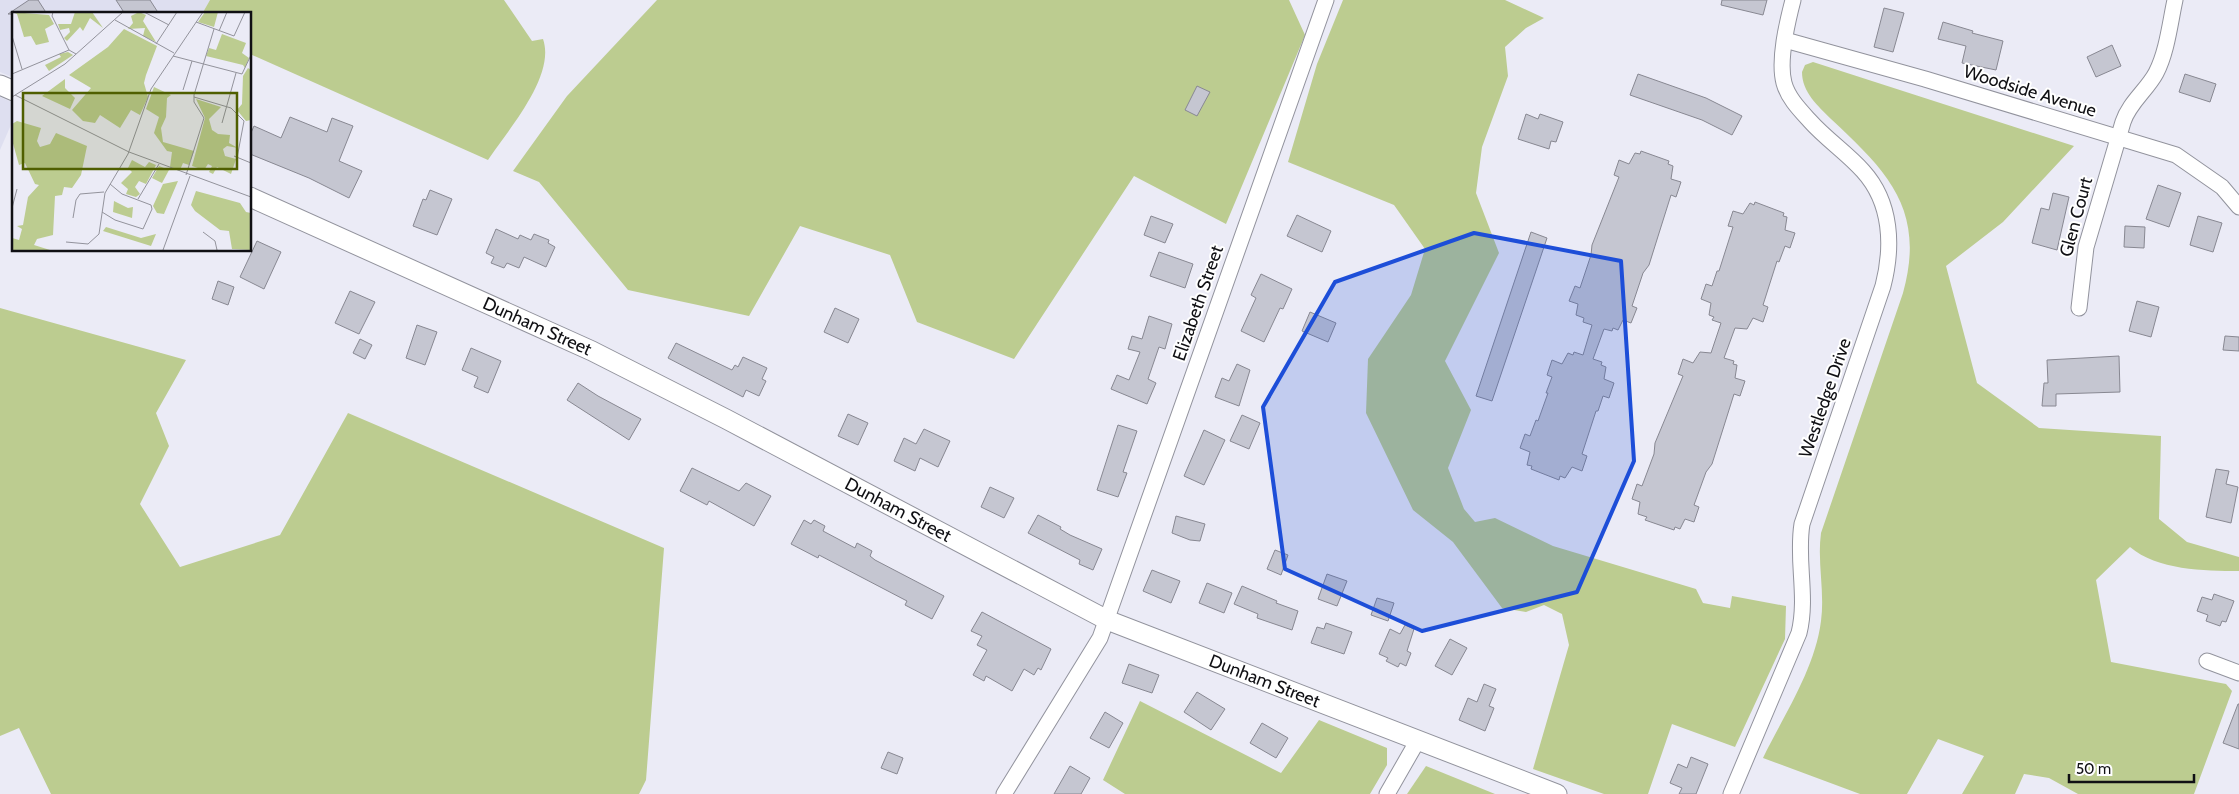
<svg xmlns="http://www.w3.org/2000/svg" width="2239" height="794" viewBox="0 0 2239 794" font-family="Cabin,sans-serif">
<rect width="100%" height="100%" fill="#ebebf6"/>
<g fill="#dedff0">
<polygon points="0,0 210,0 202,14 14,14 14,78 0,72"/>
<polygon points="0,97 14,103 14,118 0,150"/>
</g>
<g fill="#bccc90">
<path d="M210 0H504L532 41 543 39C556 76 508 130 488 160L250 54V14H202Z"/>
<polygon points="657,0 1289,0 1305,35 1226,224 1134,176 1014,359 917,322 890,255 800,226 749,316 628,290 539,182 513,171 567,96"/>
<polygon points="1343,0 1505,0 1544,18 1526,28 1505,47 1508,76 1482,147 1476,193 1499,253 1445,361 1471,410 1448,468 1464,509 1475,522 1495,518 1553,546 1696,589 1703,603 1730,608 1732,596 1786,606 1785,639 1735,747 1672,724 1648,794 1604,794 1533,769 1569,645 1562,614 1544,605 1526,612 1502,608 1453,542 1413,510 1366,413 1368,359 1411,295 1425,249 1394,205 1288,162 1317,64"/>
<path d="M1813 62 2074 146 2003 222 1946 266 1977 383 2039 428 2161 436 2159 519 2187 542 2239 557V571C2204 571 2157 570 2130 547L2096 580 2111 662 2226 684 2232 691 2194 794H2078L2049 778 2024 774 2015 794H1962L1984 756 1938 739 1907 794H1860L1763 758C1784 715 1815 669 1821 621 1825 591 1817 563 1821 533L1903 293C1926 210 1888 172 1831 119 1818 106 1802 92 1802 72L1805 65Z"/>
<polygon points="0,308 186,360 156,413 169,446 140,504 180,567 280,535 348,413 664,548 646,780 639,794 51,794 19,728 0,736"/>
<polygon points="1140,701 1281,773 1319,720 1387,748 1387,765 1370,794 1125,794 1103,780"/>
<polygon points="1426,766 1495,794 1407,794"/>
</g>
<g fill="#c5c6d1" stroke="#888892">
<polygon points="29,0 38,0 47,14 8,14"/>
<polygon points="116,0 150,0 159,14 125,14"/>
<polygon points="1722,0 1767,0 1763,15 1721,5"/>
<polygon points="1884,8 1904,13 1893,52 1874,47"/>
<polygon points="1943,22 1973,31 1972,33 2003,41 1996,70 1962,63 1966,46 1938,39"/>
<polygon points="2112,45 2121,66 2096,77 2087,57"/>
<polygon points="1638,74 1706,98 1742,116 1732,135 1702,120 1630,95"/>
<polygon points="2185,74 2216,84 2210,102 2179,92"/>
<polygon points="1197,86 1210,92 1197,116 1185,110"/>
<polygon points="1526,114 1538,119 1540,114 1563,122 1556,142 1551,141 1549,149 1518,139"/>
<polygon points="290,117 327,132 332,118 353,126 339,161 362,171 349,198 309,178 250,154 250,135 254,126 281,138"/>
<polygon points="1641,151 1669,161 1668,164 1673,166 1671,179 1681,182 1676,197 1671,195 1649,265 1643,273 1632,306 1637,308 1631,323 1623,320 1618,330 1613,328 1612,331 1604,329 1593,359 1602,362 1601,365 1606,367 1604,379 1614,383 1609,398 1603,396 1598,411 1596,411 1582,454 1587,456 1582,471 1572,467 1565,478 1560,476 1559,480 1531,469 1532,466 1527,465 1530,452 1520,448 1525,434 1530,436 1536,420 1538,421 1548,393 1546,393 1552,377 1547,375 1552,360 1562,364 1568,353 1573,355 1574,352 1583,355 1592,325 1583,322 1584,318 1576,315 1578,304 1569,301 1575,286 1580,288 1591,255 1592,245 1619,177 1614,175 1619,160 1629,164 1635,153 1640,154"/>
<polygon points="2158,185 2181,193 2169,227 2146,219"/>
<polygon points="430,190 452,199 437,235 413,226 423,199 426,200"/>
<polygon points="2053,193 2069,197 2057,250 2032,243 2041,208 2049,210"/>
<polygon points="1755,202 1784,213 1783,216 1787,217 1785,230 1795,233 1790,248 1785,246 1779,262 1777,261 1763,305 1768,307 1763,322 1753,318 1747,329 1735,328 1724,358 1734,361 1733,364 1737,365 1735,378 1745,381 1740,396 1734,394 1712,464 1706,472 1694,505 1699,507 1694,522 1685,519 1680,529 1675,527 1674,530 1645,520 1647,517 1638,514 1640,502 1632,499 1637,484 1642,486 1654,454 1655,443 1683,376 1678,374 1683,359 1693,363 1700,352 1711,353 1721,323 1712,320 1714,317 1709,315 1711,303 1701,299 1706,284 1712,286 1717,271 1719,271 1733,227 1728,226 1733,211 1743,214 1750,203 1754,205"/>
<polygon points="1297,215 1331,231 1322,252 1287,236"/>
<polygon points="1151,216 1173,224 1165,243 1144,235"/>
<polygon points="2198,216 2222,223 2213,252 2190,245"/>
<polygon points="2125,226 2145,227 2144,248 2124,247"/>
<polygon points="496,229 518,239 520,235 531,240 534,234 549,240 548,243 555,247 546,267 524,257 519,268 507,263 504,268 491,263 494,257 486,253"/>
<polygon points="1531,232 1547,238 1492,401 1476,396"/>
<polygon points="257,241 281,252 264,289 240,277"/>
<polygon points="1159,252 1193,264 1185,288 1150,276"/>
<polygon points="1261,274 1292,289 1283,309 1280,308 1264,342 1241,331 1256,298 1251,295"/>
<polygon points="218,281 234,287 228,305 212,299"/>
<polygon points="350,291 375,302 359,334 335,323"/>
<polygon points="2137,301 2159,307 2151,337 2129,331"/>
<polygon points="835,308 859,319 848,343 824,332"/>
<polygon points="1310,312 1336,323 1328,342 1302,331"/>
<polygon points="1149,316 1172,324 1165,349 1159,347 1148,379 1156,383 1147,404 1111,389 1117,375 1129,380 1140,352 1128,349 1132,336 1142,339"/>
<polygon points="417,325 437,332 425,365 406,358"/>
<polygon points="2225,336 2239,337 2239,351 2223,350"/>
<polygon points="360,339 372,345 365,359 353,353"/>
<polygon points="676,343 732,370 735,365 738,367 743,357 767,368 762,379 766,381 759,396 746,390 743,397 668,358"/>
<polygon points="471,348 501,361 488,393 474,387 478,377 462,370"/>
<polygon points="2119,356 2120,392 2056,394 2056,406 2042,406 2044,383 2048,383 2047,360"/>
<polygon points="1237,364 1250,370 1239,406 1215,397 1222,378 1229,381"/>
<polygon points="578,383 598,396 641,419 629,440 567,400"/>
<polygon points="848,414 868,423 858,445 838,436"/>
<polygon points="1242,415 1260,423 1249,449 1230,441"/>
<polygon points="1118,425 1137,431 1123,472 1127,473 1118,497 1097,490"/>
<polygon points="924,429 950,441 938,467 920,458 915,471 894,461 904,438 916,444"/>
<polygon points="1204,430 1225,440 1204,485 1184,476"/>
<polygon points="692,468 739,491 746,483 771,496 754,526 709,501 707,505 680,491"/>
<polygon points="2216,469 2229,471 2226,484 2238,487 2231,523 2206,517"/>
<polygon points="990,487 1014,498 1004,518 981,507"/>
<polygon points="1038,515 1061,527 1060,529 1070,535 1102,549 1093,570 1079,564 1080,560 1028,533"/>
<polygon points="1176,516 1205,524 1200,541 1190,540 1172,533"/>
<polygon points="804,520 811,524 814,520 825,526 823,531 855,548 857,543 872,551 870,556 875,560 944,596 932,619 905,605 907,601 819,555 818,558 791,544"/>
<polygon points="1275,550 1288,555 1281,575 1267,569"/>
<polygon points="1152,570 1180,581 1171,603 1143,591"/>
<polygon points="1327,574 1347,581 1337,606 1318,599"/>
<polygon points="1207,583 1232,593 1224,613 1199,603"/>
<polygon points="1242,586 1277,601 1276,603 1298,611 1292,630 1257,618 1258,614 1234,604"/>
<polygon points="2214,594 2234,601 2226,622 2222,621 2220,626 2206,621 2208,615 2197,611 2202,597 2212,600"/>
<polygon points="1377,598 1394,603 1388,621 1371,615"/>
<polygon points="982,612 1051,649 1041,670 1038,668 1034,675 1024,669 1012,691 986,676 984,681 973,675 987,650 977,645 982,636 971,631"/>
<polygon points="1326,623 1352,632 1344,654 1311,643 1317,627 1324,629"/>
<polygon points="1405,625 1414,629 1407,651 1411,653 1406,666 1400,663 1398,667 1386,661 1388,658 1379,654 1390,629 1400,634"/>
<polygon points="1450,639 1467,648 1452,675 1435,666"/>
<polygon points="1129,664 1159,675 1152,693 1122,683"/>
<polygon points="1484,684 1496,689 1489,706 1494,708 1485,731 1459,720 1468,698 1477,702"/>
<polygon points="1197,692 1225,709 1211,730 1184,712"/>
<polygon points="2238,704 2239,704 2239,749 2223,743"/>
<polygon points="1105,712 1123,723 1109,748 1090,738"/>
<polygon points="1262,723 1288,738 1276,758 1250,743"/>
<polygon points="888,752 903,758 897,774 881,768"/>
<polygon points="1691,757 1708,764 1696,794 1679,794 1682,788 1670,783 1678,764 1687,768"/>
<polygon points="1070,766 1090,778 1081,794 1054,794"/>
</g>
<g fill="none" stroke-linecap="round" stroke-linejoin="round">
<g stroke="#92939d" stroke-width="17">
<g id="minor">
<polyline points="1785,40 1925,79 2176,155 2222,187 2239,207"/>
<path d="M2079 308 2086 247 2123 122C2129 103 2147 90 2156 73 2167 52 2170 23 2175 0"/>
<polyline points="2207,661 2239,673"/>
<polyline points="1004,794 1100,638 1326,0"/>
<polyline points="1387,794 1418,740"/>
<path d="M1731 794 1799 633C1808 596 1796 560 1802 524L1883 286C1893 247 1892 203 1863 171 1847 153 1826 139 1810 121 1800 110 1788 98 1784 83 1778 60 1787 23 1793 0"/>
</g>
</g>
<g stroke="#92939d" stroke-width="21">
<g id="tertiary">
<polyline points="0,85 14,91"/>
<path id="s1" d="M250 197 592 351 726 419 1107 620 1557 794"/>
</g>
</g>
<use href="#minor" stroke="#fff" stroke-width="15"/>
<use href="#tertiary" stroke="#fff" stroke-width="19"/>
</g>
<path fill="#1d4ed8" fill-opacity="0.2" stroke="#1d4ed8" stroke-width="4" stroke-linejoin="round" d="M1474 233 1621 261 1634 461 1577 592 1422 631 1285 569 1263 407 1335 282Z"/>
<g text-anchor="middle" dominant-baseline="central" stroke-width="4" stroke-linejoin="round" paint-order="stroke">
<g font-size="18" fill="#101014" stroke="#fff">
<text transform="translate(2030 91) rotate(17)">Woodside Avenue</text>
<text transform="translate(2076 217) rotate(-75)">Glen Court</text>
<text transform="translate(1198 303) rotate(-71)">Elizabeth Street</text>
<text stroke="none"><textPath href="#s1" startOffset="315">Dunham Street</textPath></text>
<text transform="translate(1825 398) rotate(-71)">Westledge Drive</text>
<text stroke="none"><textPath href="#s1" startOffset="720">Dunham Street</textPath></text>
<text stroke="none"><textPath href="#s1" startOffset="1125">Dunham Street</textPath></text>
</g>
</g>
<g transform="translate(12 12)">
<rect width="239" height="239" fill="#ebebf6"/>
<path d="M0 0 37 3 42 12 33 17 37 30 24 33 19 24 12 25 5 2ZM63 0H80L91 16 78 6 71 19 68 15 55 29 52 26 58 20 57 16 48 18 46 12H59ZM127 0 134 3 131 9 144 30 131 24 133 16 116 17 121 11 119 4ZM193 0H206L202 15 186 10ZM112 17 145 34 134 63 132 71 136 85 128 103 119 98 108 116 88 103 83 111 71 109 60 98 79 76 57 63 96 35ZM210 22 234 31 230 41 237 46 233 56 231 53 194 44 197 36 204 38ZM56 40 61 43 37 59 33 53 49 45 47 42ZM236 56 239 58V108L234 109 225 98 230 92 231 64ZM53 67V76L63 86 58 97 30 84ZM142 75 159 83 155 86 154 105 149 116 151 130 182 139 177 153 171 151 168 158 158 155 160 140 155 139 142 121 147 105 134 97ZM184 87 209 95 197 107 200 118 206 122 218 123 217 131 226 136 215 134 211 137 213 144 224 147 219 162 205 155 201 162 197 160 200 154 196 152 192 158 180 154 193 106ZM5 109 29 116 25 129 28 135 38 132 44 121 75 134 69 163 60 176 52 175 50 183 43 184 41 223 25 227 22 233 38 238H0V226L7 228 10 217 5 214 11 213 16 185 27 173 23 172 13 151 7 153 0 128V112ZM120 148 133 155 137 150 144 153 134 172 127 169 123 175 128 182 124 185 114 182 116 177 109 171 120 160 116 156ZM147 154 157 158 150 171 140 166ZM166 169 152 202 145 201 141 194 151 172ZM184 179 228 191 234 200 239 201V238L220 237 217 219 208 218 183 199 179 193ZM102 189 116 196 121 195 120 206 101 200ZM94 215 129 226 144 222 139 234 91 219Z" fill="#bccc90"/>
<path fill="none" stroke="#93939c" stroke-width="1" d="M41 0 40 4 57 38 64 42M132 0 157 13M103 8 162 41M184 10 222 24 233 0M207 19 215 0M0 24 10 57M144 32 165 0M161 44 230 62 239 43M0 62 57 38M171 78 180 49M3 83 117 140 239 185M0 85 53 52 111 0M182 85 219 96 232 109 225 146M210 111 224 61M222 144 239 151M174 163 192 106 182 90V83L202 17M126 187 147 152M0 196 5 177M90 200 103 208 131 217 140 197 139 193 110 182 98 172M61 206 64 188 68 182 92 180M191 220 203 229 205 238M54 230 76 232 87 222 93 181 116 142 139 77 191 0M151 238 178 164"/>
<path fill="#4f5f00" fill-opacity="0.15" stroke="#4f5f00" stroke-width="2.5" d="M11 81H225V157H11Z"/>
<rect width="239" height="239" fill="none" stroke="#101014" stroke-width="2.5"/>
</g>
<path d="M2069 774v8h125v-8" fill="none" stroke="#101014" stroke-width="2.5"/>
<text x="2076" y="774" font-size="15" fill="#101014" stroke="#ffffff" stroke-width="4" paint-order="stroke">50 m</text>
</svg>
